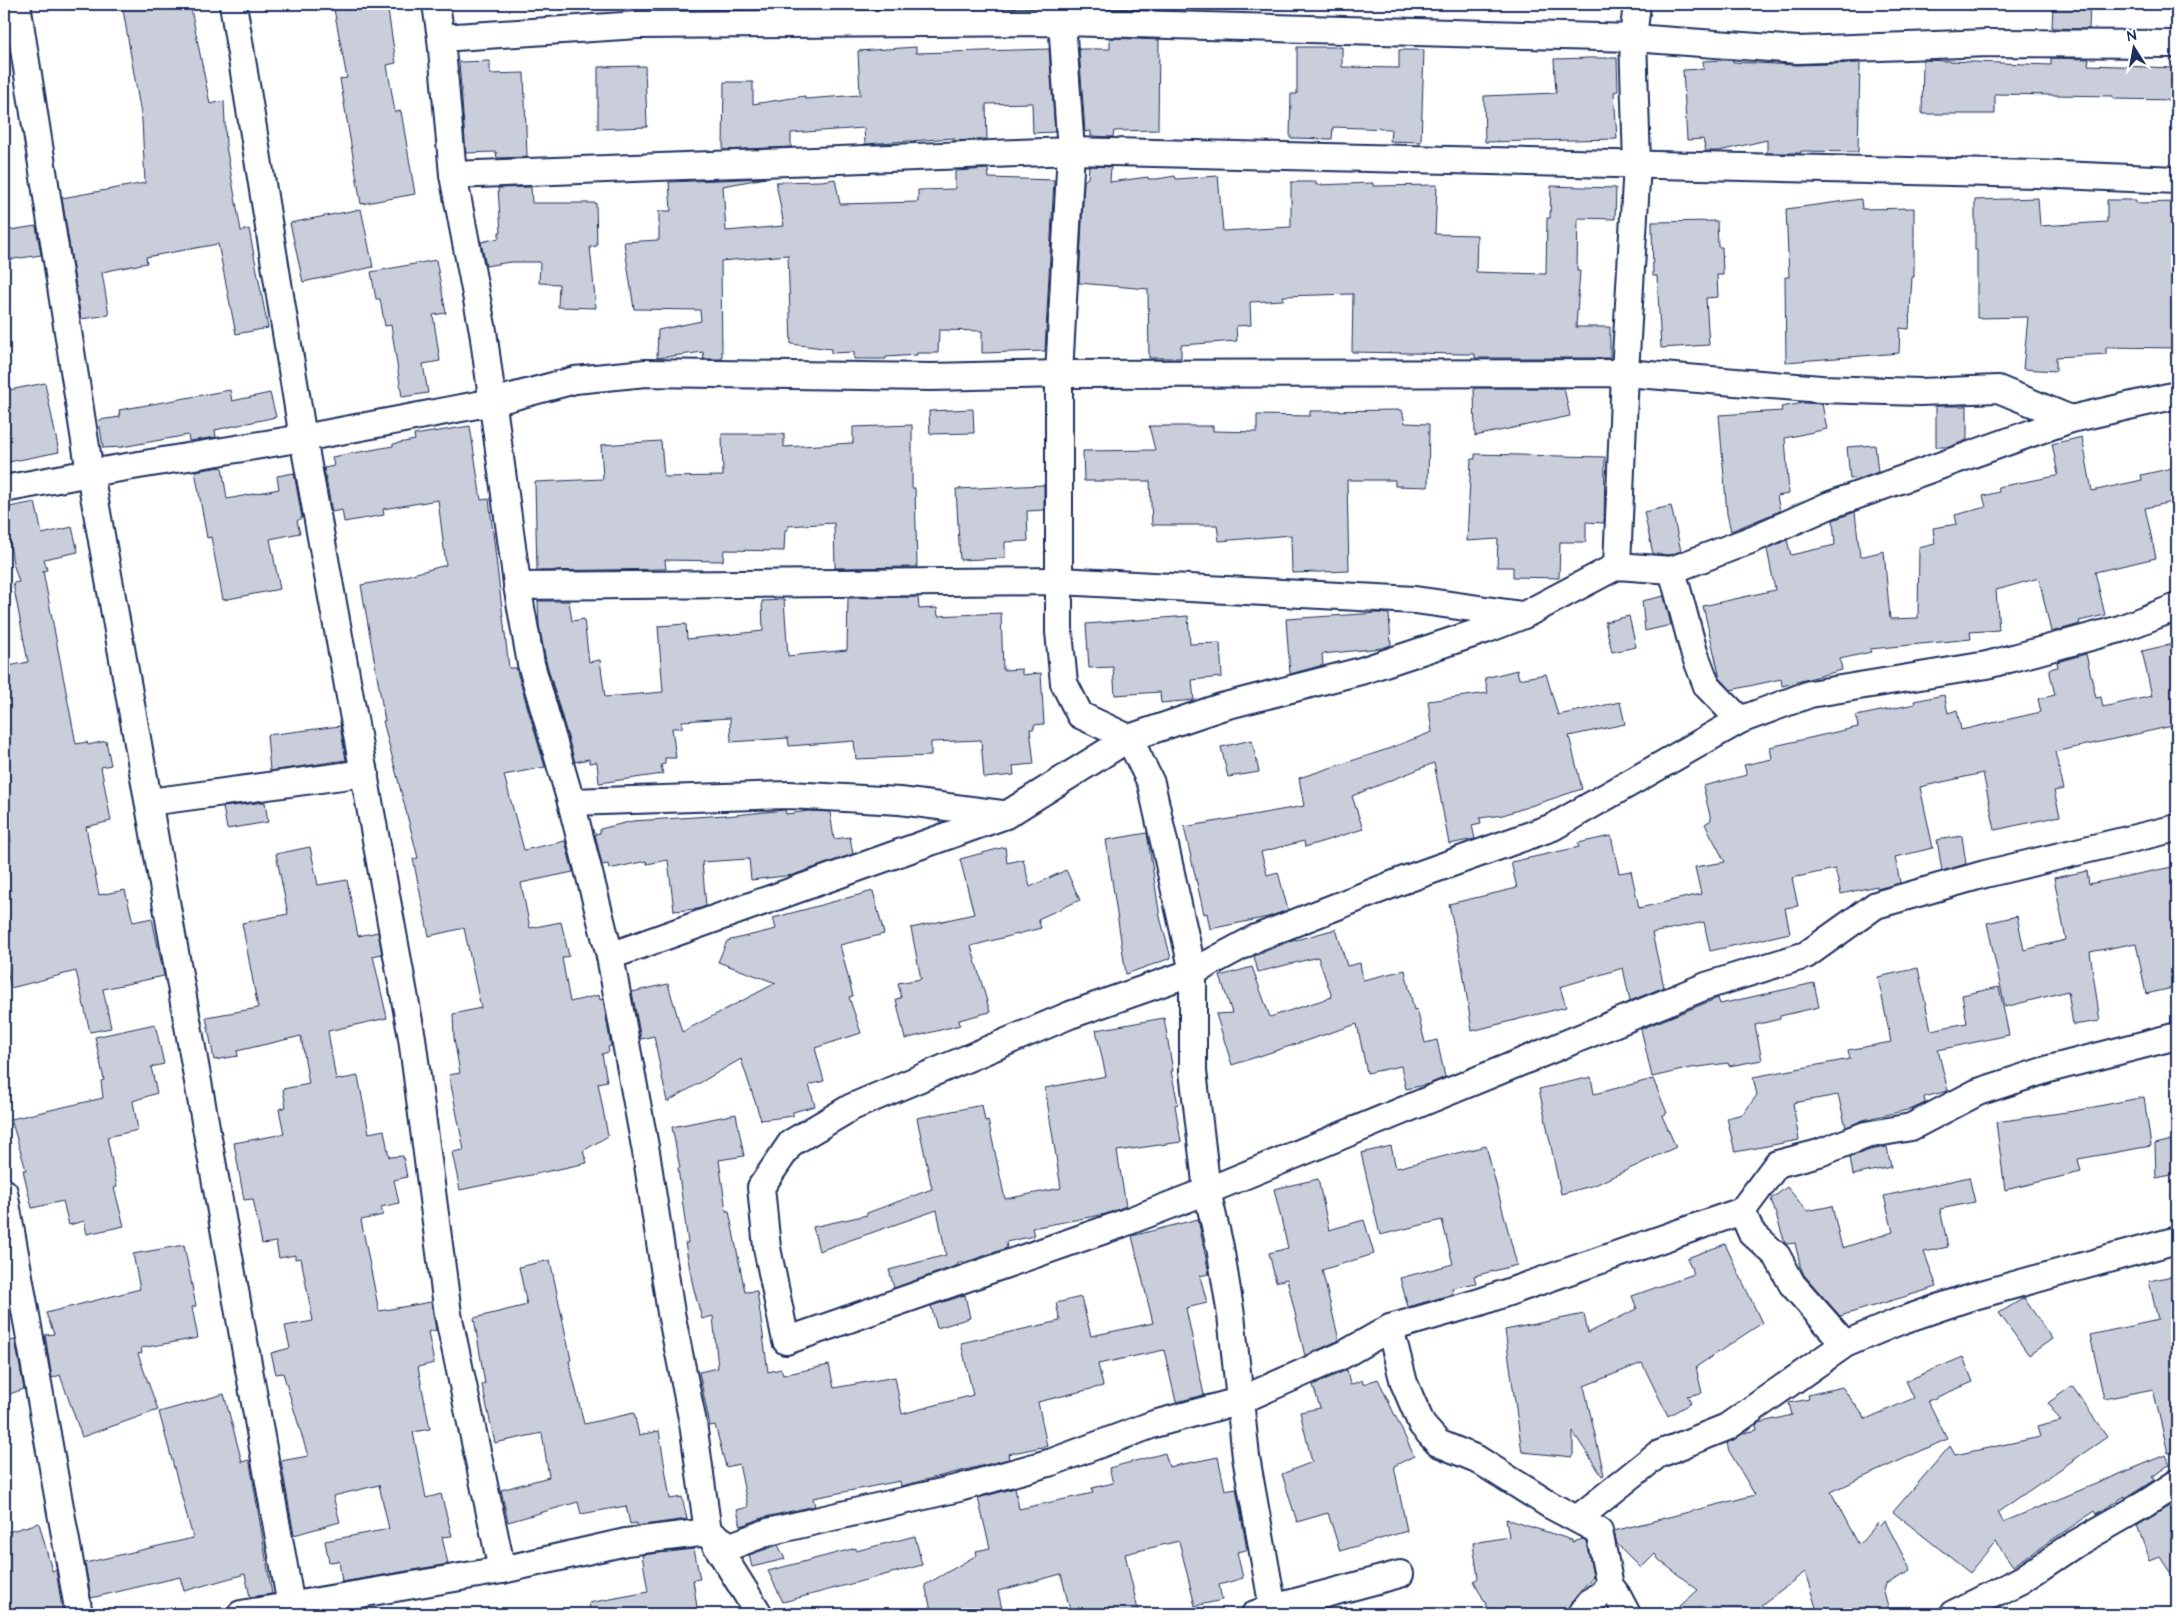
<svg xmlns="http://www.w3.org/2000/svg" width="2181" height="1618" viewBox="0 0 2181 1618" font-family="'Architects Daughter',sans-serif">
<rect width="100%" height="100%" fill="#fff"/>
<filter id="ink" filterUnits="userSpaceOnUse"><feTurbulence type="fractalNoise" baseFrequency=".02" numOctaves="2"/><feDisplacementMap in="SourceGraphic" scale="10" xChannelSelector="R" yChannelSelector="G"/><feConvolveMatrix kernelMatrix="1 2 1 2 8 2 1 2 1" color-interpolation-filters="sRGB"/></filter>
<g filter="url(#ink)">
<g fill="#caceda" stroke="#1b2f5e">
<polygon points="122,4 190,4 210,104 224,101 226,146 241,231 249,229 268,328 236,334 218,244 146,257 147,263 102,272 109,315 81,319 62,198 145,183 142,120"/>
<polygon points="333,4 387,4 396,63 387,65 395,112 401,111 415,194 361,204 340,79 347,78"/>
<polygon points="1112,4 1159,4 1159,10 1112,8"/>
<polygon points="2053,4 2090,4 2089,29 2052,28"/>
<polygon points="1110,38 1159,40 1158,130 1114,131 1113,137 1091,136 1091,131 1085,132 1079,49 1110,49"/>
<polygon points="916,47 916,53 1049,49 1055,132 1033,133 1032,103 986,104 987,139 954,141 954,138 865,144 864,128 791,133 791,147 723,150 724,82 753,82 753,104 805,96 805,99 860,95 858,51"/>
<polygon points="1297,47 1342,47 1342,67 1399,68 1399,50 1424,50 1421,142 1390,141 1391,129 1333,127 1332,139 1290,138 1291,94 1297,94"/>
<polygon points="1590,58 1617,58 1618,91 1614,92 1617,139 1485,142 1484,96 1556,93 1554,59"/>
<polygon points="2051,58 2089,59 2088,65 2177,68 2177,100 2113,99 2113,96 1995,94 1995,114 1922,114 1923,60 2051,65"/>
<polygon points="1724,60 1733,60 1733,62 1797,65 1860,63 1858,152 1801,151 1801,153 1767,153 1767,140 1719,151 1706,151 1703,139 1687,140 1683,70 1704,69 1703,61"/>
<polygon points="490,61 490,74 524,73 527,157 497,158 496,152 466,153 459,62"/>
<polygon points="645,66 647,127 598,129 598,67"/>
<polygon points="1089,166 1111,167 1110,182 1148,177 1148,179 1157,179 1175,176 1176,179 1218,176 1223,231 1291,227 1291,182 1316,182 1316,185 1373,183 1373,186 1437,185 1435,234 1477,235 1476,272 1506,273 1546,274 1547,218 1550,218 1551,186 1616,188 1615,219 1578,218 1577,271 1580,271 1576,327 1610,327 1610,358 1475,358 1475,354 1463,354 1352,352 1353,294 1283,296 1283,300 1250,302 1251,325 1236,326 1237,341 1181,345 1181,358 1149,358 1148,289 1079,283 1084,181 1088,178"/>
<polygon points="988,169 989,178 1054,180 1045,351 982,353 982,331 939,330 938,353 917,353 917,355 886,357 886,359 854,359 854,352 831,353 831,349 791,344 788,255 721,261 722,359 704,359 703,352 657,358 658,330 701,321 700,310 634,309 624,242 659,240 659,211 671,211 669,182 766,178 723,186 726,231 784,226 776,182 822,181 835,179 840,204 918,202 918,190 955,189 955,171"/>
<polygon points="531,187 532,203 596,203 597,246 590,247 596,308 558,307 559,284 539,283 540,262 510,262 486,266 481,242 499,238 499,232 501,232 498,188"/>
<polygon points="2038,198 2040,226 2107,222 2107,200 2136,200 2136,203 2177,202 2177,348 2106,347 2106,354 2056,357 2056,371 2023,369 2028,317 1977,318 1977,250 1975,250 1975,200"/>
<polygon points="1861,199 1862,209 1914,208 1914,277 1912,277 1909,329 1900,328 1899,353 1786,362 1785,277 1789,277 1786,209"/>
<polygon points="361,209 373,267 303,282 290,223"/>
<polygon points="1717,221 1718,247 1722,247 1723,275 1717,275 1718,297 1706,298 1709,345 1661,348 1657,276 1653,276 1652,222"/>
<polygon points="36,226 41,255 7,260 4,231"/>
<polygon points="436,260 446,313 433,315 440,361 423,364 428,393 402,397 391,325 385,326 380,299 376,299 371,272"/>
<polygon points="45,383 59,452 4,463 4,391"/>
<polygon points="1474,388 1564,388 1570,416 1475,436"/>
<polygon points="230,390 232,401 270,393 276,417 215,430 216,437 189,441 188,435 122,447 103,448 99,420 120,417 119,410"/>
<polygon points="1804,403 1822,404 1827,429 1785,438 1789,494 1777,496 1780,511 1731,531 1727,514 1719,415 1782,411 1781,407"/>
<polygon points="1936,406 1967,406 1967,440 1949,447 1936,447"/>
<polygon points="973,409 974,433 930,434 929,411"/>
<polygon points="1402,410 1405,423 1429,424 1428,487 1395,486 1395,480 1347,480 1349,571 1292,573 1291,535 1219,541 1217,525 1152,525 1150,481 1084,481 1083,451 1155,450 1149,426 1213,426 1213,431 1257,432 1257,415 1310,416 1310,411"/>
<polygon points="912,425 912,488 915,488 917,567 835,568 834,523 788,526 788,530 785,530 784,551 724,550 723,561 665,560 666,569 537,571 535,482 603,479 601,445 661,441 664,477 723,476 722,434 784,434 784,447 853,443 853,427"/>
<polygon points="470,426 481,500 489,499 509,668 516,668 545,767 504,775 524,850 565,841 573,872 521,883 530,928 561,922 569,956 562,958 570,1002 599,995 600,1000 603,999 611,1046 608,1047 609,1052 602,1054 607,1081 598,1083 608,1136 583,1151 587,1163 460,1190 452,1152 464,1150 449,1075 460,1073 454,1038 453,1014 481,1008 464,928 429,936 413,859 418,858 383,721 385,721 361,585 394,579 446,565 438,500 383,509 384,515 344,522 342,510 332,512 324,468 334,466 332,457 393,446 393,444 415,440 414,435"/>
<polygon points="2082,437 2092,491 2142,480 2141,475 2177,467 2177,501 2145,508 2156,558 2095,572 2105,615 2079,621 2080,624 2051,632 2039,578 1996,590 1999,630 1970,632 1971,639 1870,649 1871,652 1840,659 1842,670 1782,686 1781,679 1731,690 1720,678 1703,606 1775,590 1767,549 1787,540 1791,555 1835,545 1833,520 1855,512 1860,557 1884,551 1890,619 1918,618 1919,548 1935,544 1933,528 1957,524 1955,515 1986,507 1983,496 1999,492 1998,487 2056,476 2058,474 2052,444"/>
<polygon points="1875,445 1878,472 1862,478 1850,479 1847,447"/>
<polygon points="1475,454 1605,457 1604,523 1586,522 1586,542 1560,542 1559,578 1513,577 1513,567 1497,567 1498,539 1467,541 1471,459 1475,459"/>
<polygon points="222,467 227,499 279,489 277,476 294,473 302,518 297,521 300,533 270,539 280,589 223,600 211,537 207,538 195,471"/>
<polygon points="1044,485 1044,510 1027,511 1028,541 1005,542 1005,558 960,560 956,489"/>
<polygon points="35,502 42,534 72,527 78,552 44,559 47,570 43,571 76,744 87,742 88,745 106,741 111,765 101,767 111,821 86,827 99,895 125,890 133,922 152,918 164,976 103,989 111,1028 90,1032 76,971 11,988 4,959 4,844 11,842 4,802 4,667 28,662 13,583 19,582 13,563 4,508"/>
<polygon points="1671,506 1681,551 1670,555 1653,554 1644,512"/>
<polygon points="1664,596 1671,625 1645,631 1642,601"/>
<polygon points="918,597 919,609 937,608 938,616 1001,613 1003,670 1022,669 1022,675 1041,673 1044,724 1034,725 1034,729 1030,729 1034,764 1013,766 1014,775 984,778 981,740 931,742 931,756 856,759 854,741 789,746 788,738 731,742 730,718 682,721 682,728 672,728 676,758 665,758 665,764 661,765 663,774 599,783 597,762 589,763 589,759 575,762 546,661 539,625 538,601 569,601 572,621 584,619 589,662 600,660 605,697 663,692 658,626 686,624 687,639 763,631 762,601 784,600 788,656 847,650 848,598"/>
<polygon points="1377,613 1389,614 1391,645 1382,648 1322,654 1323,665 1290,674 1286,619"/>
<polygon points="1188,616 1190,644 1220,643 1222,677 1192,680 1194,700 1161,703 1160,692 1115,695 1113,667 1089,668 1086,624"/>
<polygon points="1629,616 1636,647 1612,652 1605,622"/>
<polygon points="2177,643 2177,725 2055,752 2064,789 2054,791 2060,816 1995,830 1983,773 1920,787 1933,848 1895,857 1900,883 1877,889 1877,886 1841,894 1835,869 1792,878 1798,906 1785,908 1790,933 1710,951 1704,922 1652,933 1664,987 1630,1001 1623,968 1560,987 1566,1007 1472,1031 1462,965 1449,904 1517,888 1511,862 1579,847 1578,843 1611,836 1619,873 1631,871 1639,908 1701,894 1695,867 1725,862 1705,824 1711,820 1703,786 1747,775 1744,765 1772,759 1770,747 1858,727 1856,716 1915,704 1914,701 1944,695 1948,713 1957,710 1961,730 2041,712 2038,699 2055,695 2049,669 2058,667 2057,662 2086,654 2096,698 2101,697 2103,707 2152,696 2142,651"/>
<polygon points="1517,670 1519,679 1546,674 1558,715 1620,702 1625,724 1569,736 1582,789 1503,815 1480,818 1481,823 1472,825 1475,839 1449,844 1434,763 1352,796 1363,829 1305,847 1304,841 1261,852 1267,875 1278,872 1288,910 1268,917 1210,929 1207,913 1204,914 1184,827 1304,806 1299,778 1385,750 1432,732 1428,701 1488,693 1485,678"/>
<polygon points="340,726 346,760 270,771 267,735"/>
<polygon points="1252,740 1259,772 1228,777 1221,747"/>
<polygon points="265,802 268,822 227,829 223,807"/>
<polygon points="784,810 785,810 786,814 808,811 830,812 834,839 850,837 853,854 793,875 751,880 749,859 702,862 706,906 698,909 674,911 668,860 647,864 646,861 609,869 608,864 602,865 595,834 600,833 600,829 633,821 726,815 726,816"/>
<polygon points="1147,833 1160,917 1171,958 1126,974 1106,840"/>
<polygon points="1962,836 1966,864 1942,871 1937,840"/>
<polygon points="310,847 318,885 347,880 358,936 378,932 382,954 373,956 387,1018 328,1031 336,1080 358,1076 369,1133 384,1130 389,1157 403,1156 407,1177 394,1180 399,1203 381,1207 383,1215 361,1220 379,1311 431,1302 436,1330 428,1332 434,1363 418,1367 430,1429 413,1432 426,1498 441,1494 452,1536 442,1537 448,1564 342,1582 339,1561 329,1562 325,1541 389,1529 379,1485 333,1496 340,1522 294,1535 281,1461 308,1456 283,1373 276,1374 271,1353 290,1348 285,1326 313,1321 301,1258 295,1259 295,1255 279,1258 276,1242 262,1244 253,1199 244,1200 234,1143 284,1134 279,1109 286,1107 283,1089 309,1084 301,1036 237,1051 238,1056 214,1060 206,1017 258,1008 242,923 288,914 276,854"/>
<polygon points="1005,847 1007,863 1023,859 1030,887 1066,870 1080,900 1038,919 1041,928 971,946 990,1012 959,1020 960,1025 905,1039 896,999 901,998 898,983 921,979 911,928 974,914 960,859"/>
<polygon points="2177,866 2177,987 2146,994 2136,943 2090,952 2100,1021 2073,1025 2068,991 2005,1007 1987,923 2017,916 2024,950 2066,940 2054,878 2087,871 2089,884"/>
<polygon points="873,891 884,934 840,945 853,996 849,997 861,1033 815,1048 824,1081 809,1085 815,1106 793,1112 793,1116 761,1120 741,1059 667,1102 654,1036 641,1039 632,992 668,984 682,1032 776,983 718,962 727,941 776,929 773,918"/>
<polygon points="1336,929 1347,966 1360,963 1363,980 1405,970 1414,1010 1417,1009 1425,1043 1437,1040 1445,1077 1429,1084 1406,1089 1401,1066 1367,1073 1357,1024 1232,1065 1216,1014 1232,1013 1220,976 1252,967 1270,1017 1332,997 1318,957 1258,972 1254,956 1295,939 1296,940"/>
<polygon points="1918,968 1931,1030 1967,1023 1962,995 1999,987 2009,1035 1938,1050 1948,1091 1924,1097 1925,1103 1912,1109 1863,1120 1846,1127 1838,1095 1793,1103 1799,1140 1735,1152 1727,1118 1743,1114 1757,1095 1753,1077 1850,1059 1848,1050 1891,1042 1878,977"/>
<polygon points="1814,983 1819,1007 1780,1016 1780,1019 1755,1025 1762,1060 1729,1066 1728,1063 1691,1068 1652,1077 1641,1029 1718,998 1720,1004"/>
<polygon points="1164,1018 1173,1071 1171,1071 1178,1104 1175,1105 1181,1142 1117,1151 1126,1206 1106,1214 1032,1228 1034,1236 1006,1242 1007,1248 969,1261 958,1263 958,1265 894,1288 889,1270 946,1255 937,1210 819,1251 813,1227 867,1215 867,1213 932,1189 917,1118 982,1105 985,1121 988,1120 1005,1199 1061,1188 1045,1088 1106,1076 1096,1030"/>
<polygon points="155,1024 164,1064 151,1067 157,1093 133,1101 138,1130 107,1137 117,1187 114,1188 124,1226 87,1234 84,1221 69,1225 63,1201 32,1208 23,1170 26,1170 11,1119 103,1098 101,1081 104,1080 95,1037"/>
<polygon points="1591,1077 1594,1094 1653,1079 1667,1113 1662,1116 1676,1147 1595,1185 1561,1194 1539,1089"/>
<polygon points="2144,1097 2151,1146 2078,1159 2081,1172 2005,1190 1996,1122 2074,1111"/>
<polygon points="736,1114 744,1156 719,1160 726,1211 729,1211 745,1292 757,1291 768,1372 781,1369 783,1375 829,1365 834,1388 895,1377 902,1414 973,1395 961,1343 1060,1321 1056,1303 1081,1297 1091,1336 1153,1323 1132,1236 1198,1219 1209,1274 1200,1276 1207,1303 1186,1308 1204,1395 1176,1402 1164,1350 1098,1364 1103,1386 1038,1402 1047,1446 1008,1454 1009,1459 901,1486 900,1481 813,1498 815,1506 765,1517 741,1526 737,1510 748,1507 739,1464 726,1467 715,1425 710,1426 699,1372 718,1368 713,1316 702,1319 693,1286 685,1243 688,1243 678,1168 680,1168 672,1127"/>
<polygon points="2177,1139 2177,1174 2156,1178 2155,1144"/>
<polygon points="1391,1146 1396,1168 1486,1146 1517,1265 1474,1276 1476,1283 1452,1288 1453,1294 1408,1307 1400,1278 1453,1264 1442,1220 1380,1235 1361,1153"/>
<polygon points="1887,1147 1891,1167 1853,1175 1850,1157 1870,1150"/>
<polygon points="1969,1177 1975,1202 1940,1209 1948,1247 1924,1252 1937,1287 1840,1316 1804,1275 1801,1268 1795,1243 1787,1244 1785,1243 1771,1199 1787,1187 1807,1211 1832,1206 1842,1248 1893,1232 1884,1196"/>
<polygon points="1318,1179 1329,1230 1364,1220 1374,1254 1322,1270 1339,1340 1305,1356 1287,1279 1276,1282 1269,1253 1288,1248 1274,1189"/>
<polygon points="1725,1244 1762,1323 1696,1367 1702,1393 1687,1396 1691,1403 1668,1416 1642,1363 1584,1386 1604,1475 1602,1476 1573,1432 1573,1457 1522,1452 1505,1330 1584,1314 1588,1333 1637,1309 1632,1296 1694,1274 1687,1258"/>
<polygon points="184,1245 196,1306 192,1307 198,1338 141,1348 142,1353 138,1354 158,1410 82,1437 60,1375 52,1378 45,1335 54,1334 46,1313 140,1289 133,1254"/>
<polygon points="550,1260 571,1360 569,1361 584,1424 634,1413 639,1435 659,1431 670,1499 682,1497 687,1519 637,1526 637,1523 630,1524 626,1506 581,1514 578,1502 508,1522 501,1490 549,1477 542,1433 495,1443 482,1385 485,1384 474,1318 527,1305 519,1267"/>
<polygon points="2177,1275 2177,1452 2168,1453 2153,1389 2104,1399 2090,1335 2158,1320 2149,1281"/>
<polygon points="965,1295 970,1318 937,1328 931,1306"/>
<polygon points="2024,1298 2052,1339 2029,1355 1999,1313"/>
<polygon points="15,1340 24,1389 7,1395 4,1377 4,1342"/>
<polygon points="1963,1357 1973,1382 1928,1401 1947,1439 1831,1492 1859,1545 1878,1523 1881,1526 1885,1521 1911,1571 1884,1585 1885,1587 1883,1588 1890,1614 1818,1614 1805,1572 1761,1605 1767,1614 1671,1614 1698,1590 1659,1560 1655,1554 1641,1568 1617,1544 1614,1531 1755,1495 1729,1451 1727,1443 1744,1433 1757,1430 1756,1425 1758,1423 1792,1415 1789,1403 1809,1399 1808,1395 1842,1387 1866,1419 1914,1398 1906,1381"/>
<polygon points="1347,1370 1350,1385 1362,1380 1363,1384 1378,1379 1414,1456 1394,1466 1407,1531 1340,1551 1328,1513 1297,1522 1282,1474 1312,1462 1300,1412 1320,1408 1313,1385"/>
<polygon points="2072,1386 2107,1437 1998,1512 2003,1522 2166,1455 2170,1464 2152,1477 2154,1480 2137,1491 2125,1498 2125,1496 2097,1514 2095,1511 2013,1566 1996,1542 1970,1573 1893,1512 1950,1446 1955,1455 2040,1437 2037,1427 2061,1421 2048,1403"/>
<polygon points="224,1394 242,1462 249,1460 250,1463 272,1594 250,1597 245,1574 184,1591 180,1577 91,1598 85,1563 193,1538 159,1412"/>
<polygon points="1165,1453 1169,1467 1218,1457 1225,1490 1236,1488 1247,1550 1237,1552 1243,1578 1219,1585 1222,1600 1195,1606 1179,1541 1125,1554 1139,1614 1071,1614 1061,1574 998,1591 1003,1614 932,1614 925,1585 977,1555 976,1551 990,1548 978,1498 1015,1488 1019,1509 1093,1493 1092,1488 1113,1483 1109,1468"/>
<polygon points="2169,1506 2177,1520 2177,1583 2160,1557 2150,1561 2137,1526"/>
<polygon points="1506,1519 1572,1540 1572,1542 1583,1539 1586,1541 1593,1576 1570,1604 1566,1614 1491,1614 1474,1581 1478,1578 1473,1543 1509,1537"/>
<polygon points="39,1523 52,1571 56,1570 63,1614 4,1614 4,1533"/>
<polygon points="915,1536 922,1565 783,1602 768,1571 856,1548 856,1551"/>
<polygon points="778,1545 785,1559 752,1567 749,1555"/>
<polygon points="694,1549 700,1579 693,1580 698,1614 591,1614 589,1603 648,1592 642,1555"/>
</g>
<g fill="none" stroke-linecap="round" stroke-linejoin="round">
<g stroke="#1b2f5e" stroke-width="30">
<g id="minor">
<polyline points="17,4 90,473 291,1606"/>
<polyline points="233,4 303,438 412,1038 448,1314 502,1570"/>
<polyline points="436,4 441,38 453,175 483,331 518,591 531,664 571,802 610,956 1006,815 1129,738 1221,707 1361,671 1485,630 1524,615 1617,566 1672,570 1753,539 1830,505 2071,419 2177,395"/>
<polyline points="1064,4 1062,22 1071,151 1059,374 1059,632 1064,683 1080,715 1129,738 1151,783 1193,972 1193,1071 1207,1191 1220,1247 1231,1315 1246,1457 1274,1614"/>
<polyline points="441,38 638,25 1062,22 1633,38 1798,50 1989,43 2177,44"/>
<polyline points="453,175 1071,151 2036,174 2177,180"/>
<polyline points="4,489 90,473 303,438 493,402 575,380 646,373 932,377 1059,374 1625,373 1821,389 1920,392 1998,389 2071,419"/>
<polyline points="1617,566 1625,373 1637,164 1633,38 1637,4"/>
<polyline points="1672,570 1694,652 1707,686 1740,720"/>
<polyline points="517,586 1060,581 1415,600 1522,615"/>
<polyline points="2177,607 2120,629 1987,665 1810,694 1740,720 1553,827 1404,880 1256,938 1193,972 1070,1015 852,1107 791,1143 761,1187 767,1248 786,1341 1116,1226 1207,1191 1706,986 1806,955 1876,905 1985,874 2177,828"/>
<polyline points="149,802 365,773"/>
<polyline points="571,802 789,795 900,801 1002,814"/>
<polyline points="610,956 646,1152 671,1313 693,1423 708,1532 759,1614"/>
<polyline points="4,1192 79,1614"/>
<polyline points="1742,1211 1751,1232 1777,1256 1792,1284 1845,1344"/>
<polyline points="1390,1328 1404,1383 1422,1425 1438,1443 1477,1459 1550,1505 1599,1531 1610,1586 1617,1595 1627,1614"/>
<polyline points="1577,1519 1657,1455 1727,1427 1845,1344 1900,1321 1967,1298 2177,1240"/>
<polyline points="241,1614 502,1570 626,1542 708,1532 731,1546 768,1532 959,1488 1052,1462 1154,1424 1239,1401 1343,1355 1390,1328 1480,1302 1742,1211 1777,1164 1819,1153 1866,1135 1911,1127 1978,1092 2049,1069 2177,1036"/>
<polyline points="1255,1614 1273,1608 1400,1574"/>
<polyline points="1581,1614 1592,1601 1610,1586"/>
<polyline points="1953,1614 2021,1580 2075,1544 2145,1504 2177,1483"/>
</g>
</g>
<use href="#minor" stroke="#fff" stroke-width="26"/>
</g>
</g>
<rect width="2181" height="1618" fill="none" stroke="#fff" stroke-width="20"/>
<rect x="10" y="10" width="2161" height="1598" fill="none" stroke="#1b2f5e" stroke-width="2" filter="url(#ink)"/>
<g transform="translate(2134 48) rotate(349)" stroke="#ffffff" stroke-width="4" paint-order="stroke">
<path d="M0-4L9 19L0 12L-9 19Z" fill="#1b2f5e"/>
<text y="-8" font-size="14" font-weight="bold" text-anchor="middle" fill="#1b2f5e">N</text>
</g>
</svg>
